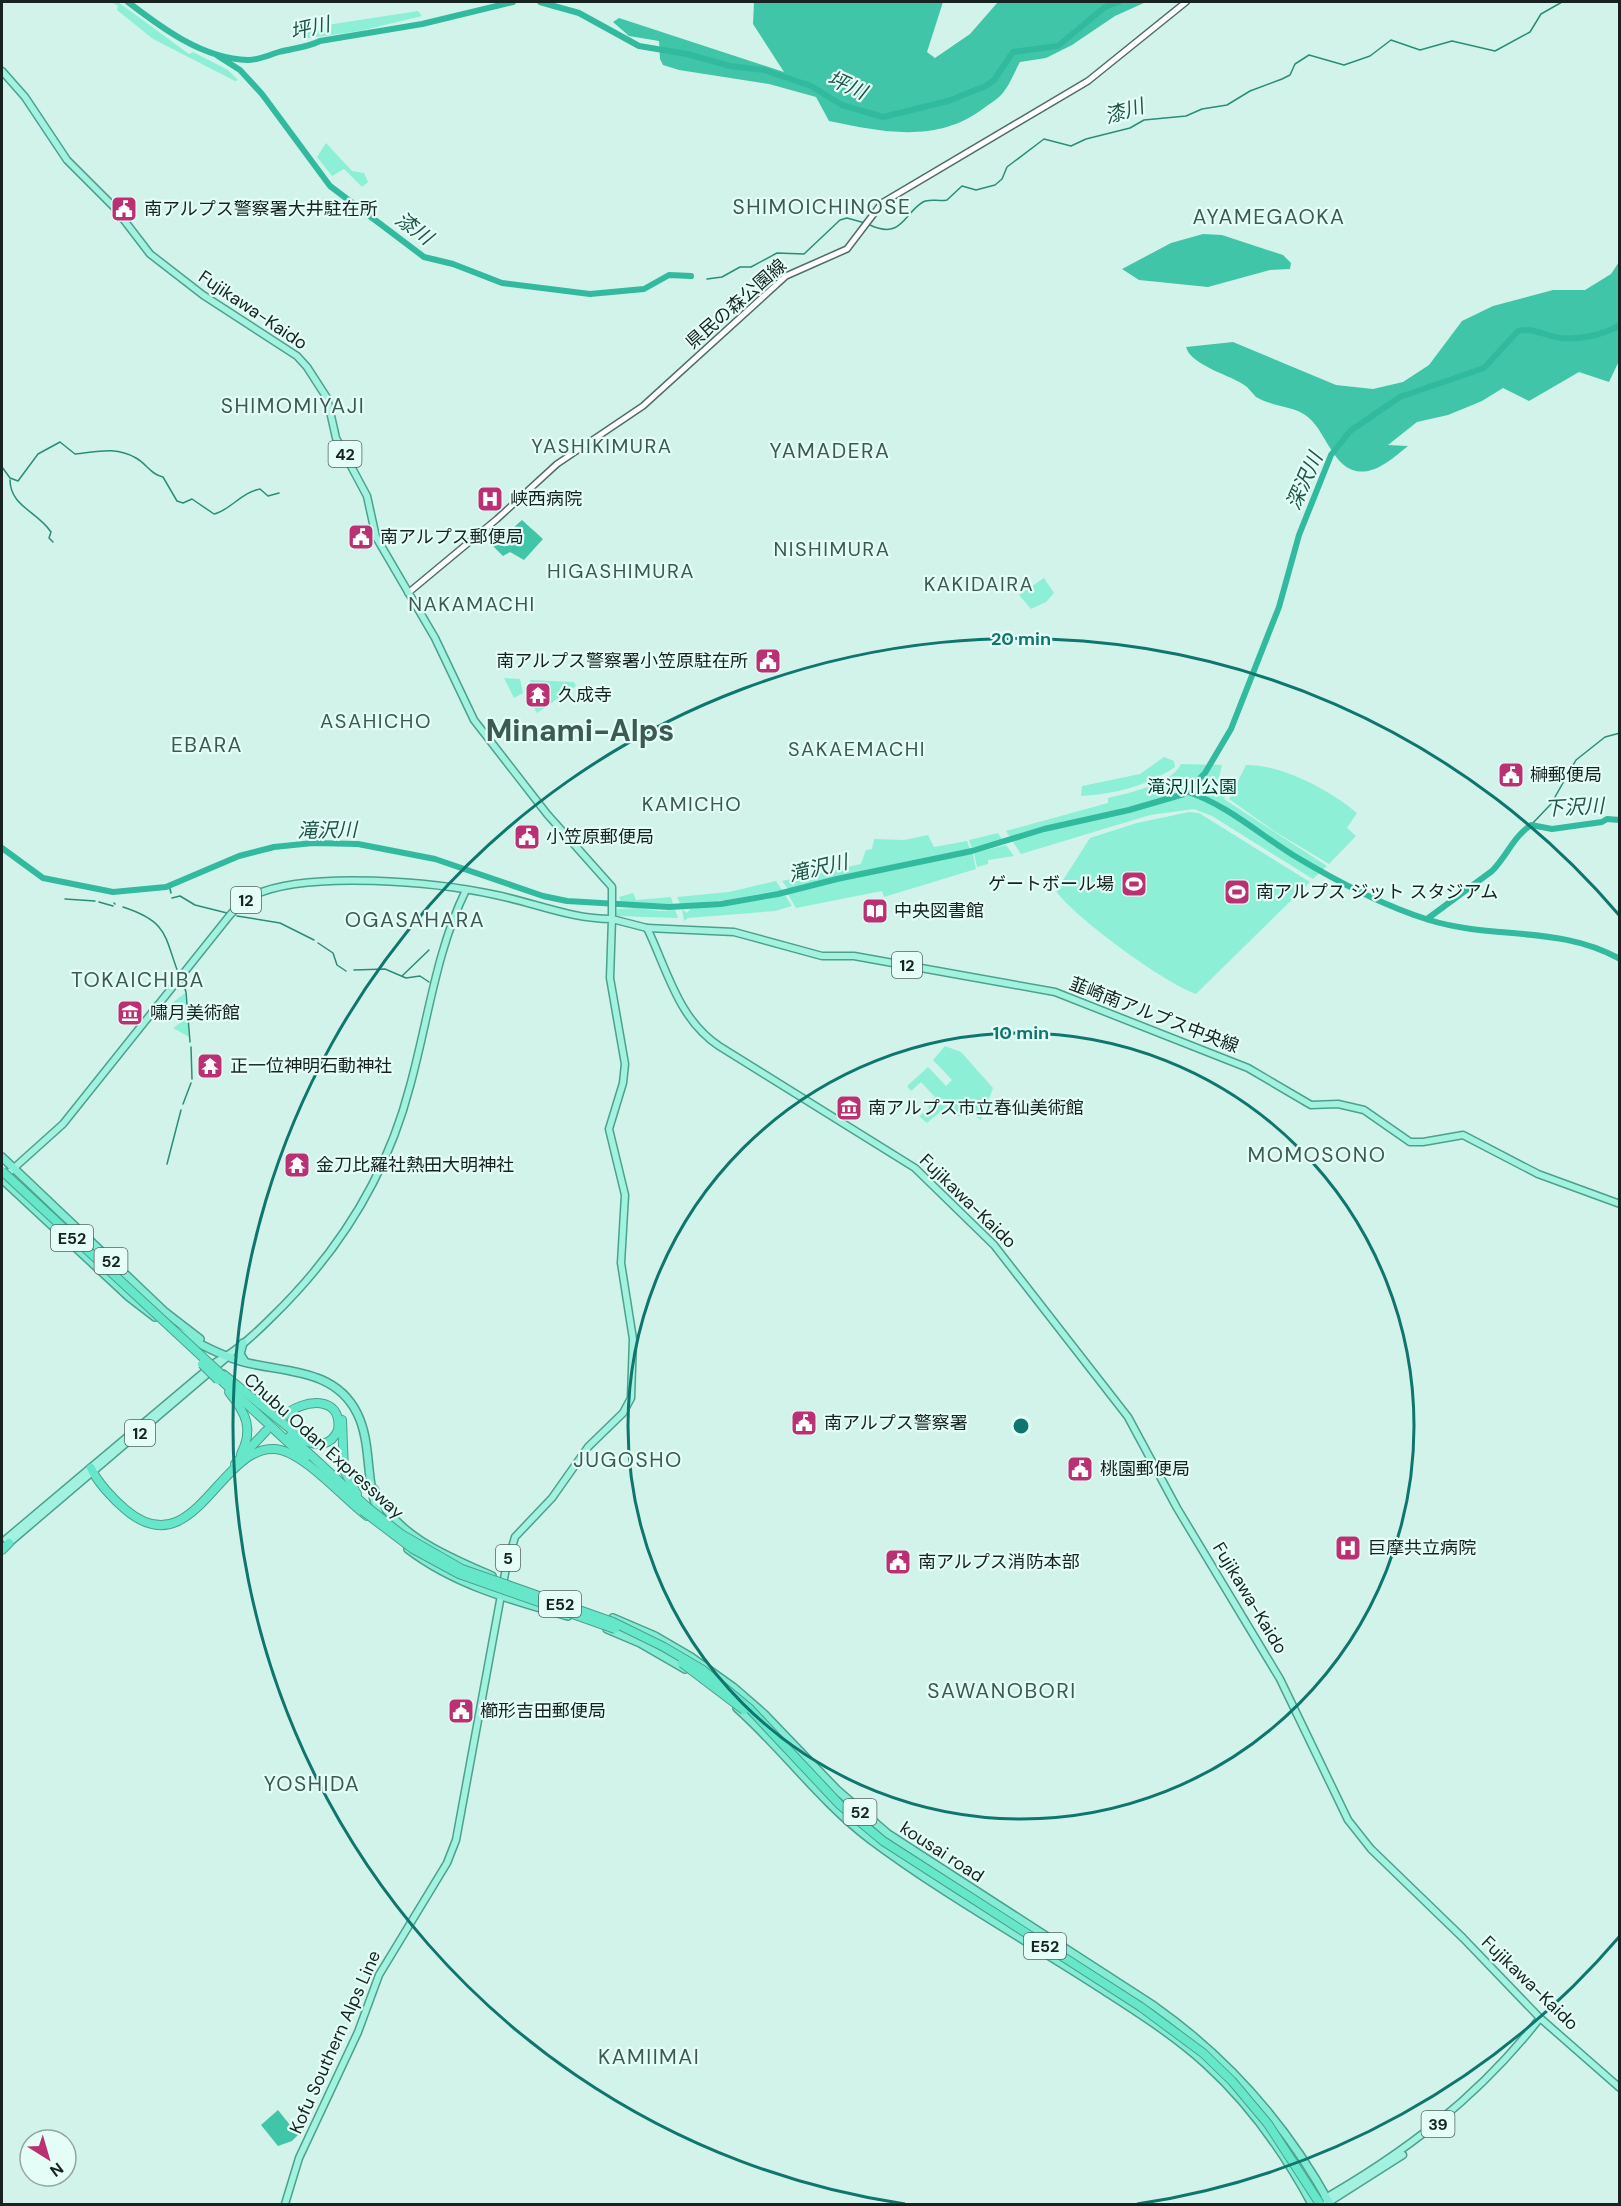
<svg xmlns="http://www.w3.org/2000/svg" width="1621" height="2206" viewBox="0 0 1621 2206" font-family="'DM Sans','Noto Sans JP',sans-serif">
<rect width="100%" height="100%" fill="#d2f3e9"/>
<g fill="#8eefd7">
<polygon points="111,2 118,2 189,54 193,52 228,70 238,80 235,81 153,39 117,10 118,6"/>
<polygon points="418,11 422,16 360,31 302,39 302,33 327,25"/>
<polygon points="326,143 352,171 364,173 368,182 362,187 344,169 332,176 317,157"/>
<polygon points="1044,578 1054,593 1046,602 1031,609 1019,595"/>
<polygon points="504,678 520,679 523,693 514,698"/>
<polygon points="530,680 574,682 576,686 537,713 534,708 544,702 537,683 531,684"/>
<path d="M1164 757 1174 761 1175 767C1147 786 1115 794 1081 796L1082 786 1140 774Z"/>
<path d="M1181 764 1222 765 1217 785 1226 795 1224 799 1327 866 1313 879 1212 816 1194 809 1150 815 1021 854 1006 831 1108 803V798C1128 793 1172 784 1181 764Z"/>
<path d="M1246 765C1281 764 1331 791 1357 813L1347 828 1356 836 1329 864 1274 831 1229 799Z"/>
<path d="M1189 812 1199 813 1310 882 1196 994C1164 983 1075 918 1056 891L1090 838 1137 823Z"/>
<polygon points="998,833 1003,841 972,849 969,840"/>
<polygon points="928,835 934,847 967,841 970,849 860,874 964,853 973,854 976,869 884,897 882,891 796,908 786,891 829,880 788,889 782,881 861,864 866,850 872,849 874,839 904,840"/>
<polygon points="1006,845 1014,856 988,860 988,864 977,867 974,853"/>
<polygon points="776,881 782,890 726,900 680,904 677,897 729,892"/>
<polygon points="633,893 636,900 671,897 673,904 621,903 619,897"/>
<polygon points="785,895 792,906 775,911 688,918 684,921 682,909 687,913 690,909"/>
<polygon points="638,908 660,911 675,910 678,918 616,916 617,909"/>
<polygon points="185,993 189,1037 173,1028 183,1021 175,1011 168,1015 163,1010"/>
<polygon points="945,1046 961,1052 993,1088 981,1120 966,1110 960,1117 946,1107 927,1123 919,1116 929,1109 928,1103 935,1097 921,1082 911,1091 907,1086 928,1067 946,1086 952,1080 933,1060"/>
</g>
<g fill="#41c5a9">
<path d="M754 2H943L927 52 935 58 970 34 998 2H1146L1115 16 1072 45 1046 58 1020 62C1015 71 1011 82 1005 90 1001 97 991 103 984 108 937 144 882 132 829 121L816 97 769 84 679 70 663 65 660 59 659 41 629 36 613 22 619 18 784 72 753 24Z"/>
<polygon points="1203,234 1222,235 1283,255 1291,263 1290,269 1270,270 1208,287 1139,280 1122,269 1171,243"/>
<path d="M1619 262V361L1609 382 1579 372 1529 401 1503 388 1482 401 1448 415 1417 422 1388 445 1408 446C1394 457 1376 475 1356 471 1329 465 1325 423 1300 412 1287 406 1269 405 1256 397 1253 394 1250 390 1247 387 1232 375 1191 366 1186 347L1233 342 1336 385 1373 389 1403 382 1429 365 1462 321 1493 306 1553 290H1585L1611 274Z"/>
<polygon points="522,520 543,539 524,560 510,552 503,556 493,546"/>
<polygon points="278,2110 298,2135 292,2141 278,2146 261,2125"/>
</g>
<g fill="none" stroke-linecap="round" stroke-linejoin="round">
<g stroke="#2a8d79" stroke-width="1.5">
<path d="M870 225C902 240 904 213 923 202 930 198 939 202 947 200L962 186 976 190 995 185 1002 179 1007 167 1044 139 1071 146 1086 139 1130 128 1144 120 1186 116 1202 109 1227 105 1250 91 1282 79 1290 75 1295 64 1309 55 1344 65 1370 56 1391 40 1420 50 1452 41 1495 51 1530 32 1541 14 1562 2"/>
<polyline points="707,279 722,277 740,267 751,267 777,253 804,254 840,220 847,218 865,223"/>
<path d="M2 467 10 478 18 481 38 454 60 442 75 454C97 452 115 446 136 458 147 464 150 474 163 477L177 501 183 503 192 499 214 514C229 511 242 492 260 489L268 496 279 493"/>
<path d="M10 480C10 506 38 512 51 532L49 538 53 542"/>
<polyline points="1531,825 1551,804 1576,760 1605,737 1620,733"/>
<polyline points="169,885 171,893"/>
<polyline points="172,898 180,896 195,905 227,913"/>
<polyline points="65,899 95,901"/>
<polyline points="99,902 113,906"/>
<polyline points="114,903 115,904"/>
<path d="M123 907C169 922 164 936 179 975"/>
<polyline points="237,916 280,923 314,940"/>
<polyline points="318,943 333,953 337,965 346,971"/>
<polyline points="354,970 385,969 406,978 420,976 429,982"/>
<polyline points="402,976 429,950"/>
<polyline points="182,981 186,992 190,1042"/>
<polyline points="191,1047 192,1079"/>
<polyline points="183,1104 191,1083"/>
<polyline points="167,1164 181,1110"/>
</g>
<g stroke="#32ba9f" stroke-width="6">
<path d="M128 2C162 28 203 59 248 60 259 60 269 55 279 52 293 48 306 48 320 41L422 24 513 2"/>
<polyline points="540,2 579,13 639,46 687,54 730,66 764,70 811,86 842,105 883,117 948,101 986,86 994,80 1013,52 1058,46 1105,7 1119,2"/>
<polyline points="218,56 240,70 262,94 330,186 424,257 453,264 502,283 590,294 644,289 669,275 691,276"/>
<path d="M1188 792C1227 805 1259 834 1293 855 1336 881 1381 905 1429 920 1494 940 1559 925 1620 959"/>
<path d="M2 848 43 878 113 892 166 887 239 856 274 847 313 843 358 844 435 859 543 896 567 901 669 907 721 904 778 894 837 879 972 851 1044 829 1129 810 1184 794 1205 773 1231 729 1279 607 1299 535 1331 455 1350 431 1400 397 1484 368 1518 331C1534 327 1545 336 1560 338 1579 340 1603 335 1620 325"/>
<path d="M1427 919 1492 871C1507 856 1513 837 1531 825L1552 829 1602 822 1607 819 1620 820"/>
</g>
<g stroke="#516e66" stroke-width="8">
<polyline id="secondary" points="408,593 497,519 557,464 643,406 786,276 847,249 882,203 1088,81 1186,2"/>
</g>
<g stroke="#4aa28e" stroke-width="9">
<g id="primary">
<path d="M2 71 25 97 67 160 114 207 150 254 203 295 297 356 307 367 327 398 336 438 367 496 376 537 435 638 474 720 547 814 612 887V919L647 928C667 969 678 1019 719 1046L915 1168 994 1245 1128 1417 1177 1508 1280 1679 1348 1820 1371 1849 1463 1938 1540 2018 1620 2088"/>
<polyline points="647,928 734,932 822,956 854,956 1055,992 1248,1068 1311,1105 1338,1104 1364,1110 1410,1142 1423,1142 1463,1135 1538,1174 1620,1204"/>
<path d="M4 1177 63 1124 230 915C237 907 245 899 254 895 309 870 436 882 496 895 535 903 571 919 612 919L610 978 625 1064 623 1083 609 1129 625 1195 621 1263 633 1339 631 1398 623 1413 588 1447 552 1498 515 1537 506 1568 456 1840 447 1863 379 1975 358 2032 299 2158 285 2204"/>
<path d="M6 1539 216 1362C237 1351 255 1334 272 1317 338 1253 387 1175 410 1086 428 1021 436 951 466 890"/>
<polyline points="9,1543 225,1359"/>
<path d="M1315 2204C1402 2155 1478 2098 1540 2018"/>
<polyline points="1326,2204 1403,2155"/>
</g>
</g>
<g stroke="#4aa28e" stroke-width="10">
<g id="trunk">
<polyline points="2,1157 165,1312 200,1339"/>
<polyline points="2,1179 129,1297 155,1317"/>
<path d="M177 1331C197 1343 218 1354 240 1361 282 1373 334 1367 357 1413 373 1445 364 1483 380 1516"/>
<polyline points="243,1343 240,1354 245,1362"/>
<path d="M374 1489C393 1535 448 1557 492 1576"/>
<path d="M408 1549C455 1585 512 1600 568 1616"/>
<path d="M613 1618 655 1636 691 1657 733 1687 764 1714 837 1790 888 1834 1154 2006C1229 2059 1286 2124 1330 2204"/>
<polyline points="607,1629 640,1643 685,1669"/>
<path d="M737 1708C784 1750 820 1801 870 1839 942 1893 1023 1938 1099 1987 1136 2011 1173 2034 1206 2064 1250 2104 1284 2152 1312 2204"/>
</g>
</g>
<g stroke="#4aa28e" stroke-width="10">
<g id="motorway">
<path d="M223 1374 304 1440C318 1447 331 1446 338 1430 343 1395 303 1398 283 1417"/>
<polyline points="219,1378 305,1458"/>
<path d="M229 1392C246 1413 254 1429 241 1454"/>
<polyline points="342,1420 344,1470 357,1494"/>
<polyline points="290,1436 367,1507"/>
<polyline points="235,1464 266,1431"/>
<path d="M91 1468C97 1482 114 1500 126 1510 194 1567 220 1445 275 1449 303 1451 344 1499 367 1516"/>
<polyline points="2,1550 9,1543"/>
</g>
</g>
<use href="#secondary" stroke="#fff" stroke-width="5"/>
<use href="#primary" stroke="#a3f1df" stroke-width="6"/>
<use href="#trunk" stroke="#84ecd4" stroke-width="7"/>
<use href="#motorway" stroke="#66e7ca" stroke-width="8"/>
<g stroke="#4aa28e" stroke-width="10" stroke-linecap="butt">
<g id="motorway-bridge">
<polyline points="2,1171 222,1375"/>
<polyline points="202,1364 218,1380"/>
<polyline points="367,1507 401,1534 462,1569 613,1622 664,1647 703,1670 749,1708 840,1805 883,1841 1141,2007 1203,2053 1232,2081 1268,2124 1320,2204"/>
<polyline points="363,1511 413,1549 459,1574 615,1629"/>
<polyline points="682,1663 744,1710"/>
</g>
</g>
<use href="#motorway-bridge" stroke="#66e7ca" stroke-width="8"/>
</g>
<g fill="none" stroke="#0f766e" stroke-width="3">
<circle cx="1021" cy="1426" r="393"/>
<path d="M1619 1937A787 787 0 0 1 1137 2204M905 2204A787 787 0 1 1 1619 915"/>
</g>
<defs>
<g id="civic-square" transform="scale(1.35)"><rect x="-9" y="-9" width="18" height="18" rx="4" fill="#b93172" stroke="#e4fef7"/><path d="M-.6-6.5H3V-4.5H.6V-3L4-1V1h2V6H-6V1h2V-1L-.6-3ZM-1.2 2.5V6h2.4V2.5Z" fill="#fff"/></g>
<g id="hospital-square" transform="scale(1.35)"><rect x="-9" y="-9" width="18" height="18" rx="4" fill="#b93172" stroke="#e4fef7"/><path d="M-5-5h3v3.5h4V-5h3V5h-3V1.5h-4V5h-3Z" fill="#fff"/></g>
<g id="temple-square" transform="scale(1.35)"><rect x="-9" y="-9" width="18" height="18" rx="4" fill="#b93172" stroke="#e4fef7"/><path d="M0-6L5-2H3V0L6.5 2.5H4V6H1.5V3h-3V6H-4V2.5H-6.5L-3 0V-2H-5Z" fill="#fff"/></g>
<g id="stadium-square" transform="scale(1.35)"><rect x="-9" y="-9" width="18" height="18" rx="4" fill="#b93172" stroke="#e4fef7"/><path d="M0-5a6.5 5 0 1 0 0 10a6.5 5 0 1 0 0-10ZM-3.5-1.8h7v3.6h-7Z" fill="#fff"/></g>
<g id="library-square" transform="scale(1.35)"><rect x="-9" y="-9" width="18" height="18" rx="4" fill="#b93172" stroke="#e4fef7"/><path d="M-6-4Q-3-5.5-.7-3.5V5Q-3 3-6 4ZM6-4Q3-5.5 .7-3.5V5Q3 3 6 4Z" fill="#fff"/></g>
<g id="museum-square" transform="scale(1.35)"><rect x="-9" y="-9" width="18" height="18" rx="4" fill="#b93172" stroke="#e4fef7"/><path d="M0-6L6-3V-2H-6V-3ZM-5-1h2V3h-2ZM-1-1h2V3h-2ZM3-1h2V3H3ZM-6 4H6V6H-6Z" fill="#fff"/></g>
</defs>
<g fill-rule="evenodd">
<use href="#civic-square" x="124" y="209"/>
<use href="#hospital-square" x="490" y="499"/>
<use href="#civic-square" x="361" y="537"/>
<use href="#civic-square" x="768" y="661"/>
<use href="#temple-square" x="538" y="695"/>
<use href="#civic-square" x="1511" y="775"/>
<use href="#civic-square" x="527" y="837"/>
<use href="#stadium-square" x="1134" y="884"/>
<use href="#stadium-square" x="1237" y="892"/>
<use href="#library-square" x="875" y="911"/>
<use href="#museum-square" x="130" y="1013"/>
<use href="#temple-square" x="210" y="1066"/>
<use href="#museum-square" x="849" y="1108"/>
<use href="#temple-square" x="297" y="1165"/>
<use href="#civic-square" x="804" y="1423"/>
<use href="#civic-square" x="1080" y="1469"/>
<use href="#hospital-square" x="1348" y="1548"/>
<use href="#civic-square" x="898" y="1562"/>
<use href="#civic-square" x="461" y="1711"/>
</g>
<g text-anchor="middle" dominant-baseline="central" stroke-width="4.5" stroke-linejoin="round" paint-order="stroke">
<g fill="#e4fef7" stroke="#546560" stroke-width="1.5">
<rect x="328.5" y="441" width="33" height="26" rx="4.5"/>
<rect x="231" y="887" width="30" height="26" rx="4.5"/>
<rect x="892" y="952" width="30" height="26" rx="4.5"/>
<rect x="51" y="1225" width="42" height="26" rx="4.5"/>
<rect x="94.5" y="1248" width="33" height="26" rx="4.5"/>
<rect x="125" y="1420" width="30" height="26" rx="4.5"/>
<rect x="496" y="1545" width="24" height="26" rx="4.5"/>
<rect x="539" y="1591" width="42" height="26" rx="4.5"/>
<rect x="843.5" y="1799" width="33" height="26" rx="4.5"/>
<rect x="1024" y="1933" width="42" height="26" rx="4.5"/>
<rect x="1421.5" y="2111" width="33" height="26" rx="4.5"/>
</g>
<g font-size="16" font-weight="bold" fill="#172320">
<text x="345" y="454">42</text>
<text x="246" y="900">12</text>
<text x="907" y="965">12</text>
<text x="72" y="1238">E52</text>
<text x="111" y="1261">52</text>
<text x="140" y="1433">12</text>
<text x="508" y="1558">5</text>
<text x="560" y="1604">E52</text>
<text x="860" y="1812">52</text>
<text x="1045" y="1946">E52</text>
<text x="1438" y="2124">39</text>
</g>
<g font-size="18" fill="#172320" stroke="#e4fef7" text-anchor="start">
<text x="144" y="209">南アルプス警察署大井駐在所</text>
<text x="510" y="499">峡西病院</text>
<text x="380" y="537">南アルプス郵便局</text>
<text x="748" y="661" text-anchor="end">南アルプス警察署小笠原駐在所</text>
<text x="558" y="695">久成寺</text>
<text x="1530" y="775">榊郵便局</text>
<text x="546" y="837">小笠原郵便局</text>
<text x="1114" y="884" text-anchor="end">ゲートボール場</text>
<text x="1256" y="892">南アルプス ジット スタジアム</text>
<text x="894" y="911">中央図書館</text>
<text x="150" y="1013">嘯月美術館</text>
<text x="230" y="1066">正一位神明石動神社</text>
<text x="868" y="1108">南アルプス市立春仙美術館</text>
<text x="316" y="1165">金刀比羅社熱田大明神社</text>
<text x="824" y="1423">南アルプス警察署</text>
<text x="1100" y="1469">桃園郵便局</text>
<text x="1368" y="1548">巨摩共立病院</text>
<text x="918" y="1562">南アルプス消防本部</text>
<text x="480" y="1711">櫛形吉田郵便局</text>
</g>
<g font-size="18" fill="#172320" stroke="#e4fef7">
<text transform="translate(736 304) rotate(-41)">県民の森公園線</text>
<text transform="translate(253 310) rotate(34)">Fujikawa-Kaido</text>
<text transform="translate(1154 1015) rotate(21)">韮崎南アルプス中央線</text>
<text transform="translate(968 1201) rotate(44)">Fujikawa-Kaido</text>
<text transform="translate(324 1446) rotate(42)">Chubu Odan Expressway</text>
<text transform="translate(1250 1598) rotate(59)">Fujikawa-Kaido</text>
<text transform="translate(942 1852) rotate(33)">kousai road</text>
<text transform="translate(1530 1983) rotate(44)">Fujikawa-Kaido</text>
<text transform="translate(335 2042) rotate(-66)">Kofu Southern Alps Line</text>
</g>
<g font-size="18" fill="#003a2f" stroke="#e4fef7">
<text x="1192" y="787">滝沢川公園</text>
</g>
<g font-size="20" font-style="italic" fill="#21564a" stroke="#e4fef7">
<text transform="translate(310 28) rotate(-13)">坪川</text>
<text transform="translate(847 85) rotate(24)">坪川</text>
<text transform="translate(1124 111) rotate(-17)">漆川</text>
<text transform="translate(414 228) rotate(36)">漆川</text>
<text transform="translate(1304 481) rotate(-66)">深沢川</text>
<text transform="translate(1574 807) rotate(-3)">下沢川</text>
<text transform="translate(327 830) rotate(-1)">滝沢川</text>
<text transform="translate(818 868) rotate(-13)">滝沢川</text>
</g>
<g font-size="20" letter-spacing="1.5" fill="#3d5a52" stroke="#e4fef7">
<text x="602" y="446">YASHIKIMURA</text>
<text x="832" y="549">NISHIMURA</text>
<text x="621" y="571">HIGASHIMURA</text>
<text x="979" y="584">KAKIDAIRA</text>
<text x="472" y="604">NAKAMACHI</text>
<text x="376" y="721">ASAHICHO</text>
<text x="857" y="749">SAKAEMACHI</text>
<text x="692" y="804">KAMICHO</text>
</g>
<g font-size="21" letter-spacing="1.5" fill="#3d5a52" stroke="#e4fef7">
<text x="822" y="207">SHIMOICHINOSE</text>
<text x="1269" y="217">AYAMEGAOKA</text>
<text x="293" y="406">SHIMOMIYAJI</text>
<text x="830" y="451">YAMADERA</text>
<text x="207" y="745">EBARA</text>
<text x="415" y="920">OGASAHARA</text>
<text x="138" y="980">TOKAICHIBA</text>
<text x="1317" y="1155">MOMOSONO</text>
<text x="628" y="1460">JUGOSHO</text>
<text x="1002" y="1691">SAWANOBORI</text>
<text x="312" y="1784">YOSHIDA</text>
<text x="649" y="2057">KAMIIMAI</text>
</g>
<g font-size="30" font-weight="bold" fill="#3d5a52" stroke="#e4fef7">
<text x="580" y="730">Minami-Alps</text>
</g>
</g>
<circle cx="1021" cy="1426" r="9" fill="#0f766e" stroke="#e4fef7" stroke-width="3"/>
<g font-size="18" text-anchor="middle" font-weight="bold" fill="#0f766e" stroke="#e4fef7" stroke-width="4.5" stroke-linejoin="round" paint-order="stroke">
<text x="1021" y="645">20 min</text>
<text x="1021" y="1039">10 min</text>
</g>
<rect width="1621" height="2206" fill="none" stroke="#172320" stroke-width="6"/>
<g transform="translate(48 2158) rotate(143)"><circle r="28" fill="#e4fef7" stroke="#92a6a1" stroke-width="1.5"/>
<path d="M0-4.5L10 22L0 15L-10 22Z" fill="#b93172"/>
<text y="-9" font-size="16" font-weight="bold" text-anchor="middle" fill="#172320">N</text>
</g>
</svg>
